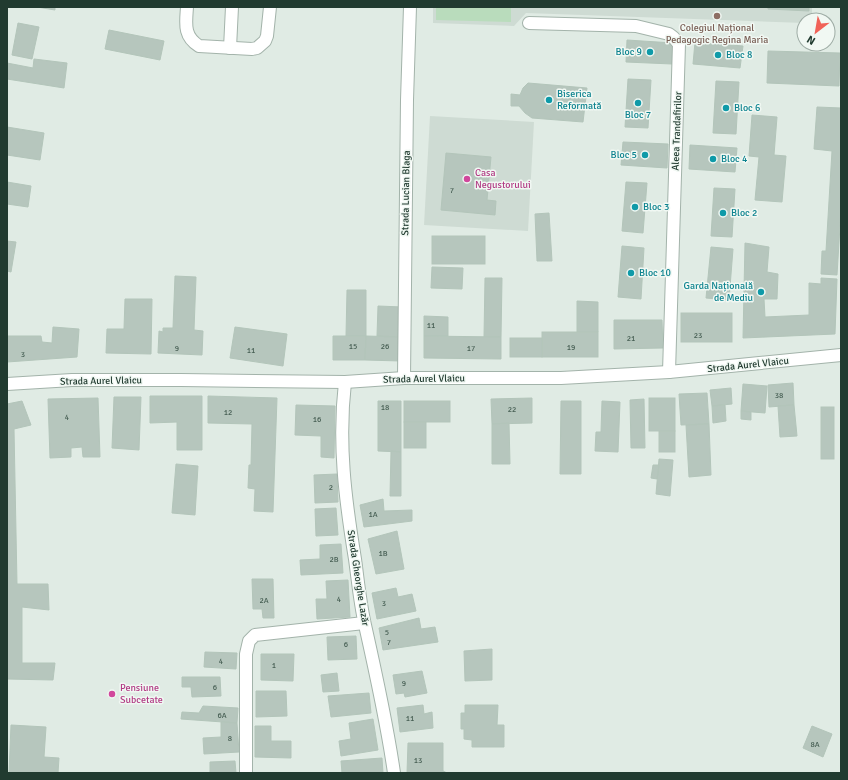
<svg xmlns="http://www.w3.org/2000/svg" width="848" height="780" viewBox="0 0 848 780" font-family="Signika,sans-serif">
<rect width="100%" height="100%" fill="#e0ebe4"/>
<g fill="#cedbd3">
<polygon points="433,7 812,7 812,20 804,20 804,23 526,13 514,26 433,23"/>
<polygon points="430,116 534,122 528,231 424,225"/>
</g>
<polygon fill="#b9dcbc" points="436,7 511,7 511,22 436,20"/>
<g fill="#b6c6bd" stroke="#b3c5ba">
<polygon points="37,7 55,7 55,10"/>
<polygon points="768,7 809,7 809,11 768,9"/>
<polygon points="18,23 39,27 32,59 12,55"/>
<polygon points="109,30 164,41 160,60 105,49"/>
<polygon points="627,40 673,43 672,64 626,62"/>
<polygon points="695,42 743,46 740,68 693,64"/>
<polygon points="768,51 840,53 839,86 767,83"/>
<polygon points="34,59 67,63 64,88 7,79 7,63 33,68"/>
<polygon points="628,79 651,80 648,128 625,127"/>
<polygon points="716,81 739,82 736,134 713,133"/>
<polygon points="528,83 587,88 583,122 532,118 525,113 519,106 511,106 511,94 520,95 523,88"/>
<polygon points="817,107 841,108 841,210 837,275 821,274 822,251 826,251 832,151 814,149"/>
<polygon points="752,115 777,117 774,155 786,156 782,202 755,200 759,157 749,156"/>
<polygon points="7,127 44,133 40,160 7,155"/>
<polygon points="623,142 668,144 667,168 621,165"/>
<polygon points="690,145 737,148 735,172 689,169"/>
<polygon points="446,153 491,157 487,200 496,201 495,215 441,210"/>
<polygon points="7,182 31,186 28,207 7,204"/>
<polygon points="626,182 647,183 643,233 622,231"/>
<polygon points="714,188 735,189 732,237 711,236"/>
<polygon points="549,213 552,261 537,261 535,214"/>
<rect x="432" y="236" width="53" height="28"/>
<polygon points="7,241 16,242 11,272 7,271"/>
<polygon points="745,243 769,247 767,272 778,274 777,299 764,299 765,317 809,315 809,283 821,284 821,278 837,279 835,334 743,338"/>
<polygon points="622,246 644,248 641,299 618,297"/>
<polygon points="711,247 733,249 729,300 706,298"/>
<polygon points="432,267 463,268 462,289 431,288"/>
<polygon points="175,276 196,277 194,330 203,331 202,355 158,353 159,331 163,332 163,328 173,328"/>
<polygon points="485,278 502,278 501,337 484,337"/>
<polygon points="347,290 366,290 366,336 346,336"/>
<polygon points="125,299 152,299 151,354 106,353 107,329 124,329"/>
<polygon points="577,301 598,302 598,332 577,332"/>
<polygon points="378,306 402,307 401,337 377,336"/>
<rect x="681" y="313" width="51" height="29"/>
<polygon points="424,316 448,317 448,336 424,336"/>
<polygon points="614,320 662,320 663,348 614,349"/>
<polygon points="53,327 79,329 77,357 7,362 7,336 41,336 42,342 52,343"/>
<polygon points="235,327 287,334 283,366 230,358"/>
<rect x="542" y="332" width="56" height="25"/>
<polygon points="333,336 366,336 365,360 333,360"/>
<polygon points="366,336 401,337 401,361 365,360"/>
<polygon points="424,336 501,337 501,359 424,358"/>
<rect x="510" y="338" width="32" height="19"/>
<polygon points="793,383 794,405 769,407 768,385"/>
<polygon points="743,384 767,386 765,413 741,411"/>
<polygon points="731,388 732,404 712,406 710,390"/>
<polygon points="707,393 709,424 681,425 679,394"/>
<polygon points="150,396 202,396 202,450 177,450 177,422 150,423"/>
<polygon points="208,396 277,398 273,512 254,511 255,489 248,488 249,465 251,465 252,424 208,423"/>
<polygon points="114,397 141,397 139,450 112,448"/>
<polygon points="98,398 100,457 83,457 82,447 71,448 71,457 50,458 48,399"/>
<polygon points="532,398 532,423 492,424 491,399"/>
<rect x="649" y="398" width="26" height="33"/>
<polygon points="644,399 645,448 631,448 630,400"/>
<polygon points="22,401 31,425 14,429 17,584 48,584 49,610 22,607 22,663 55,663 53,680 7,679 7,404"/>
<polygon points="378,401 401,401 401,452 378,451"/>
<rect x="404" y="401" width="46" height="21"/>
<polygon points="561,401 581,401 581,474 560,474"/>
<polygon points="602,401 620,402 618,452 595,451 596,432 601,432"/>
<polygon points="296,405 335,406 334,458 321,457 321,436 295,435"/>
<polygon points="725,405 726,421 713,423 712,406"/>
<polygon points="794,405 797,436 780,437 778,406"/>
<rect x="821" y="407" width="13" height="52"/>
<polygon points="741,411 751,412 751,420 741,419"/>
<rect x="404" y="422" width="22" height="26"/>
<polygon points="509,423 510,464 492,464 492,424"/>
<polygon points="709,424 711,475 689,477 686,425"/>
<rect x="659" y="431" width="16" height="21"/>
<polygon points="391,451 401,452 401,496 390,496"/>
<polygon points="659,459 673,460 670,496 656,494"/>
<polygon points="176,464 198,466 195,515 172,513"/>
<polygon points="653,465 659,465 657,479 651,478"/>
<polygon points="337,474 338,502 315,503 314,475"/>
<polygon points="383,499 384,511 412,510 412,521 364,527 360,505"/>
<polygon points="336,508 338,535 316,536 315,509"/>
<polygon points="397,531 404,569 376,574 368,539"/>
<polygon points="341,544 343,573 301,575 300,560 320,559 320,545"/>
<polygon points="252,579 273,579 274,618 263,618 262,609 253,609"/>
<polygon points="348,580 350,617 317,619 316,599 327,599 326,581"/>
<polygon points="396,588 398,597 412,594 416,611 377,619 372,593"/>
<polygon points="419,618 421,629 435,627 438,642 383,650 379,628"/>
<polygon points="356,636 357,659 328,660 327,637"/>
<polygon points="492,649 492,680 465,681 464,651"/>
<polygon points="205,652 237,653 236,669 204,667"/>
<polygon points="261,654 294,654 293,681 261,680"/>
<polygon points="422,671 427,693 405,697 404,693 396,694 393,675"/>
<polygon points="337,673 339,691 323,692 321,675"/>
<polygon points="182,677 220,677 221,696 192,697 191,687 182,687"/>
<polygon points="256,691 286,691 287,716 256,717"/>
<polygon points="369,693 371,713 331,717 328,696"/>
<polygon points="423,705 424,714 432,712 433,728 400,732 397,708"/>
<polygon points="465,705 498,705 497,725 504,725 504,747 472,747 472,740 464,739 464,729 461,729 461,713 465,713"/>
<polygon points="203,706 238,708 237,723 181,719 182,712 199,713"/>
<polygon points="373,719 378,750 341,756 339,741 351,739 349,723"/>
<polygon points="221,722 237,723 239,752 204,754 203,738 221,737"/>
<polygon points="11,725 46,727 44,757 59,758 58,773 9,773"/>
<polygon points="255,726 271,726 271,741 291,741 291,758 255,757"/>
<polygon points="812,726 832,734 823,757 803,748"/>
<polygon points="408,743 443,743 443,771 447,773 407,773"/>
<polygon points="382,758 383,773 342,773 341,761"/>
<polygon points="235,761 236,773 210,773 210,762"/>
</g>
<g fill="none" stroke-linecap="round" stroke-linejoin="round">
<g stroke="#a3b3aa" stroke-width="14">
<g id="minor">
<path d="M187 7C186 23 183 36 199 46L252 49 257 48 265 41 267 36 270 7"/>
<polyline points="529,23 636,26 669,34 673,37 679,44 669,372"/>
<polyline points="230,48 232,7"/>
<polyline points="404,378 407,100 410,7"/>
<path d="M345 382C338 443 345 498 355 559 358 581 360 603 365 625 376 674 387 723 394 773"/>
<polyline points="7,384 72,380 181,380 345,382 404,378 561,378 669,372 841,355"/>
<polyline points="246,773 246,654 249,641 255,635 364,623"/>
</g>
</g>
<use href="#minor" stroke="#fff" stroke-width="12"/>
</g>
<circle fill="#8d6e63" stroke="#f1f8f3" stroke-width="1.5" cx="717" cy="16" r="4"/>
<g fill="#0f9aa8" stroke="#f1f8f3" stroke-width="1.5">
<circle cx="650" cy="52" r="4"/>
<circle cx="718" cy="55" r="4"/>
<circle cx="549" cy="100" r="4"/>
<circle cx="638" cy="103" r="4"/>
<circle cx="726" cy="108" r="4"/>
<circle cx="645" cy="155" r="4"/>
<circle cx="713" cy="159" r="4"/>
<circle cx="635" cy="207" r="4"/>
<circle cx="723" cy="213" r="4"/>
<circle cx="631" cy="273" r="4"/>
<circle cx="761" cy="292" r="4"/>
</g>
<g fill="#d1479c" stroke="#f1f8f3" stroke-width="1.5">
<circle cx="467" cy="179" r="4"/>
<circle cx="112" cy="694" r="4"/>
</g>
<g text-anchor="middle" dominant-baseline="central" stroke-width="3" stroke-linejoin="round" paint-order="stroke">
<g font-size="8" fill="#465e53">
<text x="452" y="190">7</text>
<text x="431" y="325">11</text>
<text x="698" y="335">23</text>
<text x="631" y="338">21</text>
<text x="353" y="346">15</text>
<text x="385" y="346">26</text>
<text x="571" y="347">19</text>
<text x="177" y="348">9</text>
<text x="471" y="348">17</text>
<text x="251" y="350">11</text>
<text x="23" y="354">3</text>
<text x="779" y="395">38</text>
<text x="385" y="407">18</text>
<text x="512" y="409">22</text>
<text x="228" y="412">12</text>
<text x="67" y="417">4</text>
<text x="317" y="419">16</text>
<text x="331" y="487">2</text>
<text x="373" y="514">1A</text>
<text x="383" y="553">1B</text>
<text x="334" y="559">2B</text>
<text x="339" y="599">4</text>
<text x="264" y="600">2A</text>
<text x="384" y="603">3</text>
<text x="387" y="632">5</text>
<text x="389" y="642">7</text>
<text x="346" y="644">6</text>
<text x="221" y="661">4</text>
<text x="274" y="665">1</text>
<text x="404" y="683">9</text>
<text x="215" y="687">6</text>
<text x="222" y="715">6A</text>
<text x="410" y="718">11</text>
<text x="230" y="738">8</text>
<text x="815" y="744">8A</text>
<text x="418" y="760">13</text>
</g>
<g font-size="10" fill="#785e54" stroke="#f1f8f3">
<text x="717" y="28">Colegiul Național<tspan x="717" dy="12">Pedagogic Regina Maria</tspan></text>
</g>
<g font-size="10" fill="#0d838f" stroke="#f1f8f3" text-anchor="start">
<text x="642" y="52" text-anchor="end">Bloc 9</text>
<text x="726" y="55">Bloc 8</text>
<text x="557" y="94">Biserica<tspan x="557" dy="12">Reformată</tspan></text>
<text x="734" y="108">Bloc 6</text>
<text x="638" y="115" text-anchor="middle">Bloc 7</text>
<text x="637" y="155" text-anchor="end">Bloc 5</text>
<text x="721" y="159">Bloc 4</text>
<text x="643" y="207">Bloc 3</text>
<text x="731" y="213">Bloc 2</text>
<text x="639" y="273">Bloc 10</text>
<text x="753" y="286" text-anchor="end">Garda Națională<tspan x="753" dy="12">de Mediu</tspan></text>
</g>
<g font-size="10" fill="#213b30" stroke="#f1f8f3">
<text transform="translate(677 131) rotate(-88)">Aleea Trandafirilor</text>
<text transform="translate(406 193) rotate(-89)">Strada Lucian Blaga</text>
<text transform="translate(748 365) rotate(-6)">Strada Aurel Vlaicu</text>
<text transform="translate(424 379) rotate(-1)">Strada Aurel Vlaicu</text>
<text transform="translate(101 381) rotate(-1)">Strada Aurel Vlaicu</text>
<text transform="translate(358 578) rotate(81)">Strada Gheorghe Lazăr</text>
</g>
<g font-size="10" fill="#b23c85" stroke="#f1f8f3" text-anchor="start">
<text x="475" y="173">Casa<tspan x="475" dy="12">Negustorului</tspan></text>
<text x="120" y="688">Pensiune<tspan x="120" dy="12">Subcetate</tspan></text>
</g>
</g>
<rect width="848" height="780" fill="none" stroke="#213b30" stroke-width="16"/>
<g transform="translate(816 32) rotate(211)"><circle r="19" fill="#f1f8f3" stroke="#9eaca5"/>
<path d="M0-3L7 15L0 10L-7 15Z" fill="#f16258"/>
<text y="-6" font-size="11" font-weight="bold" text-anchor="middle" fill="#213b30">N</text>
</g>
</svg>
